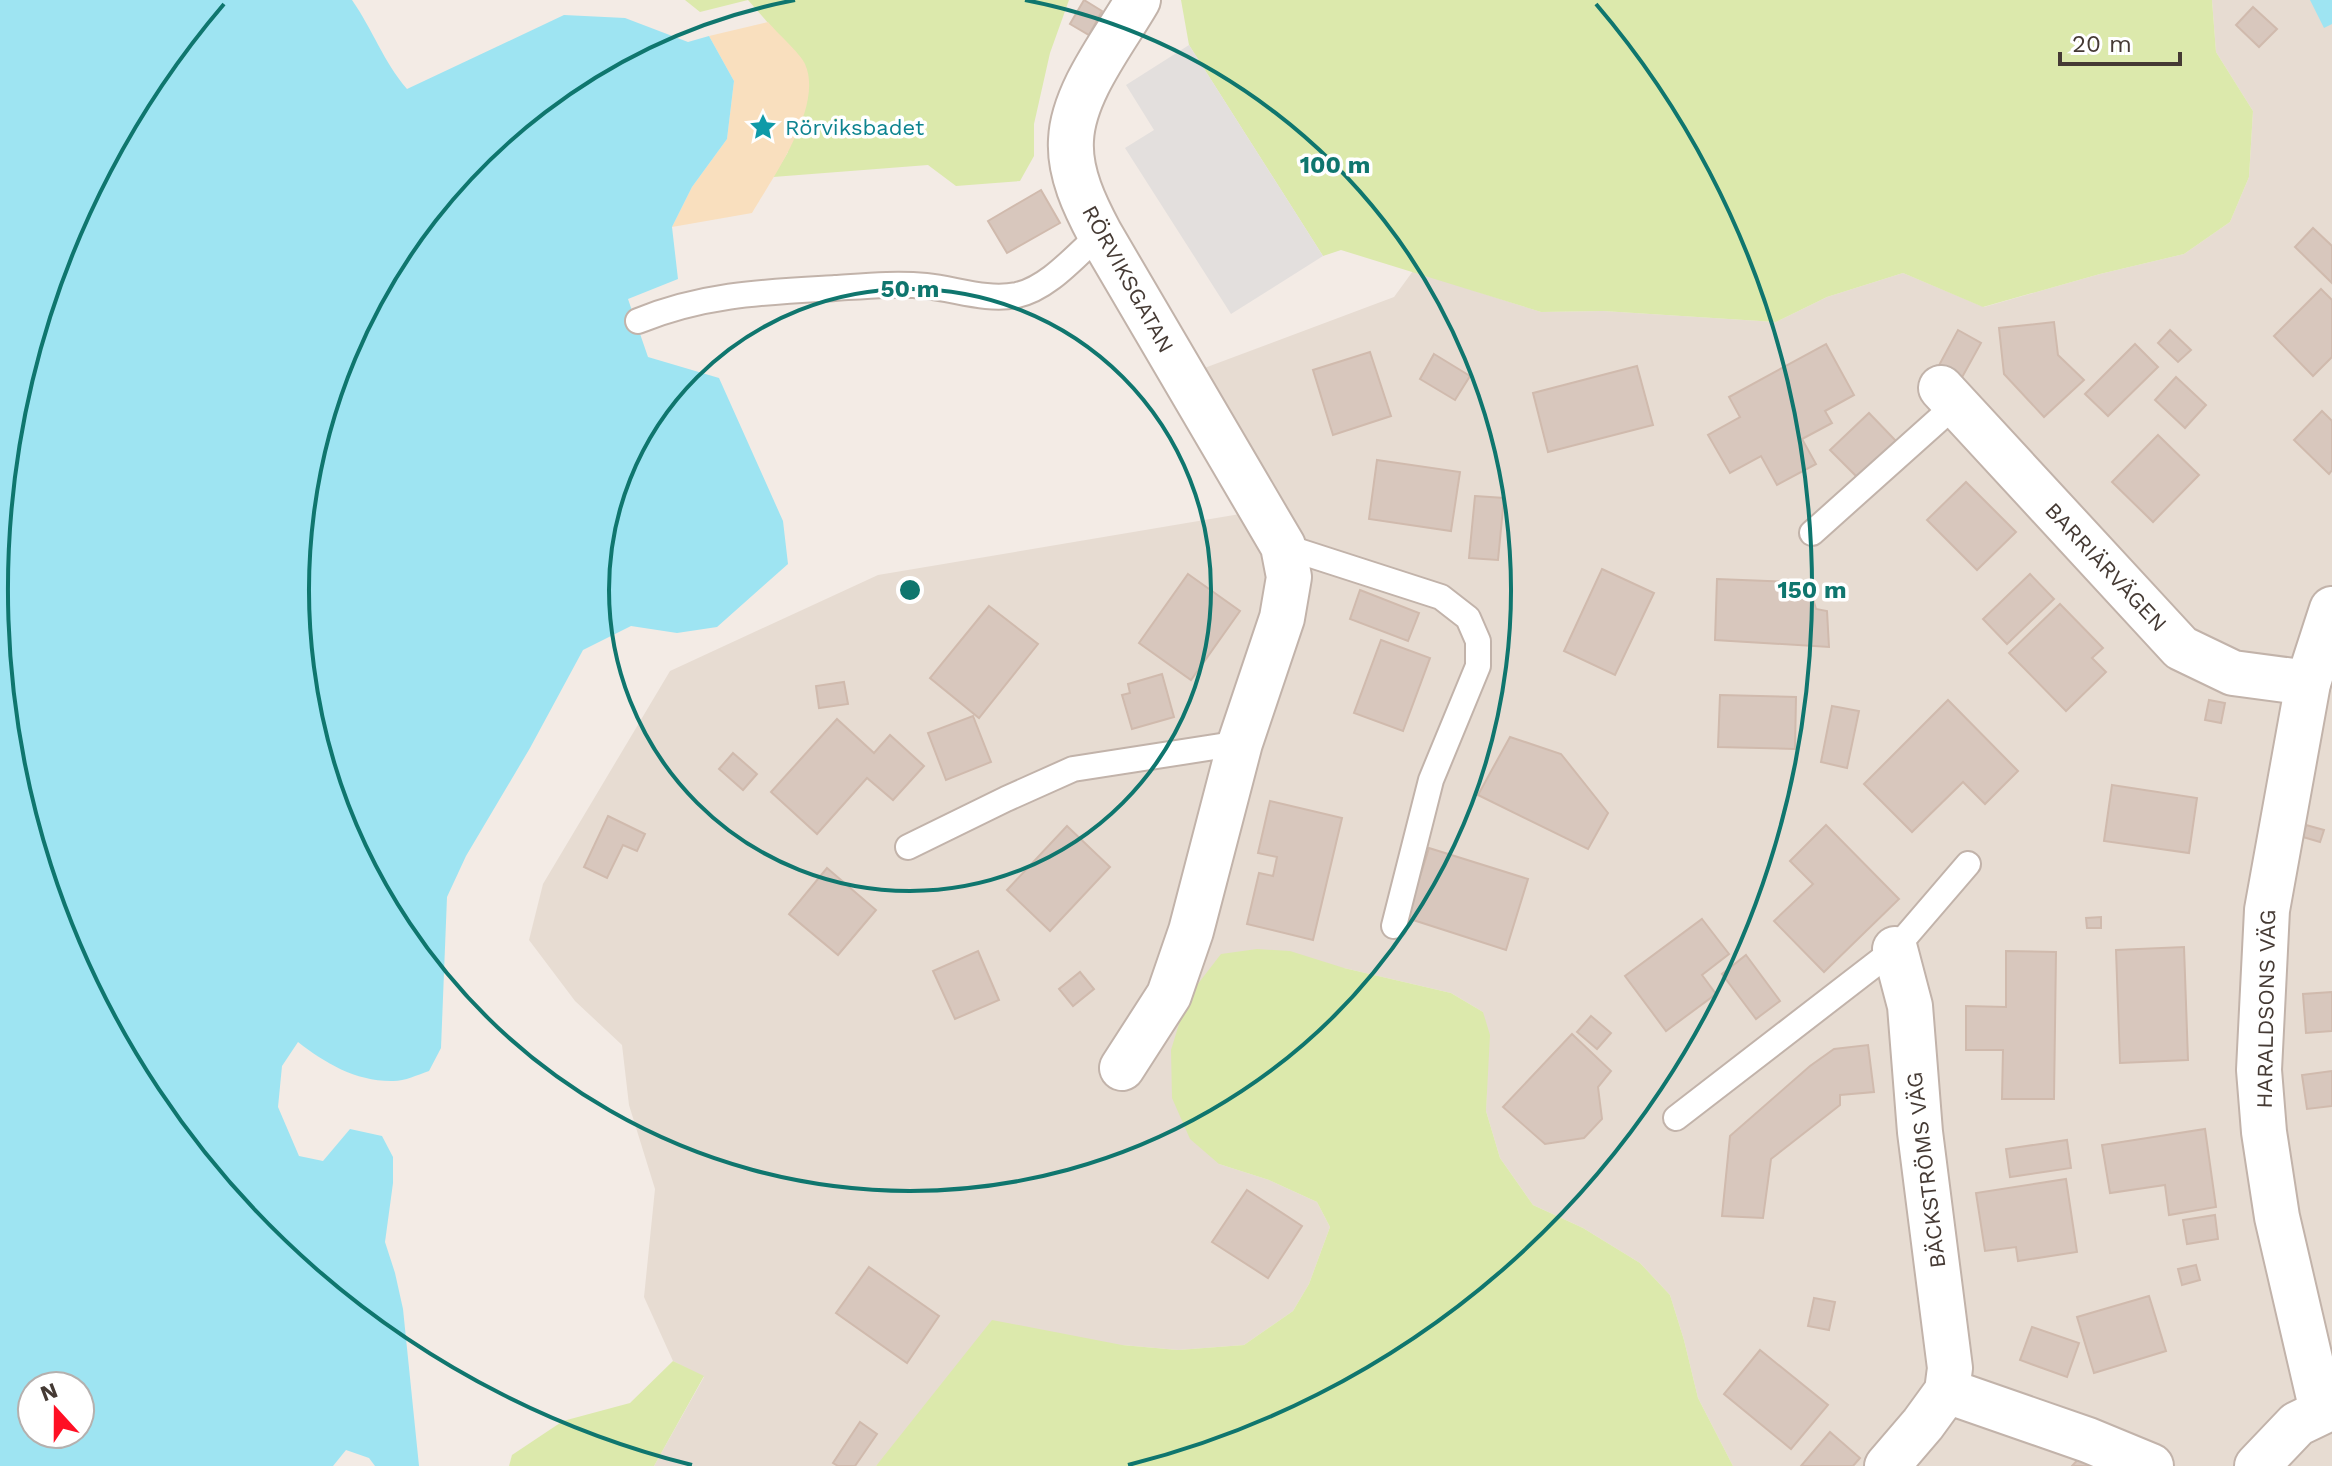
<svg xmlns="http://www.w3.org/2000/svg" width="2332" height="1466" viewBox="0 0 2332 1466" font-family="'Work Sans',sans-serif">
<rect width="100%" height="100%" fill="#f3ebe5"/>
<polygon fill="#e7dcd2" points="2212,0 2332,0 2332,1466 1733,1466 1698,1398 1684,1340 1670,1295 1640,1263 1583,1228 1533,1205 1500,1158 1486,1111 1487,1073 1483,1012 1451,993 1344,968 1219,1164 1269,1180 1317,1202 1330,1227 1309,1284 1293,1311 1244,1345 1178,1350 1122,1345 882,1460 876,1466 654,1466 704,1377 673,1361 644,1297 655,1189 629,1105 622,1045 575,1001 529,940 543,884 670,671 878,575 1246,513 1167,382 1394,297 1413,271 1541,312 1603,311 1776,322 1827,297 1903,273 1984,307 2100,274 2184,254 2230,222 2249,177 2253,111 2216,52"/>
<g fill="#dce9ac">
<polygon points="685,0 1069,0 1050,53 1034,124 1034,156 1020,181 956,186 928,165 773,177 788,152 783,40 748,0 700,12"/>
<polygon points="1181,0 2212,0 2216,52 2253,111 2249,177 2230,222 2184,254 2100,274 1983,307 1903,273 1827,297 1776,322 1603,311 1541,312 1341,250 1323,256 1189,45"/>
<polygon points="1257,949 1290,951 1344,968 1451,993 1483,1012 1490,1035 1486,1111 1500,1158 1533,1205 1583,1228 1640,1263 1670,1295 1684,1340 1698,1398 1733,1466 876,1466 992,1320 1122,1345 1178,1350 1244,1345 1293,1311 1309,1284 1330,1227 1317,1202 1269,1180 1219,1164 1190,1139 1172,1098 1171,1050 1187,998 1221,954"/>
<polygon points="673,1361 704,1376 654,1466 509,1466 512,1455 563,1421 630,1403"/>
</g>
<path fill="#f9dfbe" d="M768 22C776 32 801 54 805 64 824 106 773 177 752 213L672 227 692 187 727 139 734 81 709 36Z"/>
<polygon fill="#e3dfdd" points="1189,45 1323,256 1231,314 1125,148 1154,130 1126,85"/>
<g fill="#9ee4f2" fill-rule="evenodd">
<path d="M0 0H352C373 30 383 61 407 89L564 15 625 18 688 42 709 36 734 81 727 139 692 187 672 227 678 279 628 299 648 357 719 378 783 521 788 564 717 627 677 633 631 626 583 650 530 748 466 856 447 897 441 1048 429 1071C417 1075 403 1082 391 1081 355 1081 325 1063 298 1042L282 1066 278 1107 299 1156 323 1161 350 1129 382 1136 393 1157V1183L385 1242 395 1273 403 1309 419 1466H375L369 1458 346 1450 333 1466H0ZM32 1386H80V1434H32Z"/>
<polygon points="2310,0 2332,0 2332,24 2324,28"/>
</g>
<g fill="#d8c7bd" stroke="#d0baad" stroke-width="2">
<polygon points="1084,0 1102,11 1089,35 1070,24"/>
<polygon points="2253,7 2277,29 2259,47 2236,25"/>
<polygon points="1041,190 1060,223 1007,253 988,221"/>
<polygon points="2313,228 2332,246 2332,283 2295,247"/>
<polygon points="2321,289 2332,300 2332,357 2313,376 2274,336"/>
<polygon points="2054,322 2058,355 2084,380 2044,417 2004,374 1999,328"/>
<polygon points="1958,330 1981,343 1960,381 1937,369"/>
<polygon points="2170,330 2191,350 2178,362 2158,343"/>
<polygon points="1826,344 1854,395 1825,411 1832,423 1802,439 1816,464 1777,485 1761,456 1730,473 1708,435 1740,417 1729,397"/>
<polygon points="2135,344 2158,367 2108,416 2085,394"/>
<polygon points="1370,352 1391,416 1333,435 1313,370"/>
<polygon points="1434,354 1470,376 1455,400 1420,379"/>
<polygon points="1637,366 1653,425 1548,452 1533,393"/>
<polygon points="2176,377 2206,405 2185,428 2155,400"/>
<polygon points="2322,411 2332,421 2332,470 2329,474 2294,440"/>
<polygon points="1869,413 1896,441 1858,478 1830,450"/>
<polygon points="2158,435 2199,475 2153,522 2112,482"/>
<polygon points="1377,460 1460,472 1451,531 1369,519"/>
<polygon points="1966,482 2016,532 1977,570 1927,520"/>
<polygon points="1475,496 1504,498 1498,560 1469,558"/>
<polygon points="1602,569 1654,593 1615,675 1564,651"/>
<polygon points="1188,574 1240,611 1191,680 1139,643"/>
<polygon points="2030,574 2054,599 2007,644 1983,619"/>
<polygon points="1717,579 1794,582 1812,595 1816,609 1827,611 1829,647 1715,640"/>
<polygon points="1360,590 1419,613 1408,641 1350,619"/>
<polygon points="2060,604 2103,648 2092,658 2106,672 2066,711 2009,653"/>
<polygon points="989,606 1038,644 979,718 930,678"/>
<polygon points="1381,640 1430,658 1403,731 1354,713"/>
<polygon points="1162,674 1174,717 1132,729 1122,695 1130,693 1128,684"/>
<polygon points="844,682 848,704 819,708 816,686"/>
<polygon points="1720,695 1796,697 1795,749 1718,747"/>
<polygon points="1948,700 2018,771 1985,804 1963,782 1912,832 1864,784"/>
<polygon points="2209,700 2225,703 2221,723 2205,720"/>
<polygon points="1832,706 1859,711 1847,768 1821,762"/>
<polygon points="973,716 991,762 946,780 928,733"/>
<polygon points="837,719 874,753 890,735 924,766 893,800 867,778 817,834 771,792"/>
<polygon points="1510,737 1561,754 1608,813 1588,849 1478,795"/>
<polygon points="733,753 757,774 743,790 719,769"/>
<polygon points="2112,785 2197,798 2189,853 2104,841"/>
<polygon points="1270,801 1342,818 1313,940 1247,924 1259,873 1273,876 1277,857 1258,853"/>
<polygon points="608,816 645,834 637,851 623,845 607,878 584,867"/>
<polygon points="1826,825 1899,899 1824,972 1774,921 1813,884 1790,861"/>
<polygon points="2306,825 2324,830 2320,842 2303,837"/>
<polygon points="1067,826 1110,867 1050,931 1007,890"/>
<polygon points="1429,848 1528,879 1506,950 1407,918"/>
<polygon points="827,868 876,910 838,955 789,914"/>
<polygon points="2101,917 2101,928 2087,928 2086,918"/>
<polygon points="1702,919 1729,954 1702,975 1716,994 1666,1031 1625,976"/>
<polygon points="2184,947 2188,1060 2120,1063 2116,950"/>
<polygon points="978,951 999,1000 955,1019 933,971"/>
<polygon points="2006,951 2056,952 2054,1099 2002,1099 2003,1050 1966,1050 1966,1006 2006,1007"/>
<polygon points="1746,955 1780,1001 1756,1019 1722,974"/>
<polygon points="1080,972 1094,989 1073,1006 1059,989"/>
<polygon points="2332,992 2332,1031 2306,1033 2303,994"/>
<polygon points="1591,1016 1611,1033 1597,1049 1577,1032"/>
<polygon points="1572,1034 1611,1071 1598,1087 1602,1119 1584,1138 1545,1144 1503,1107"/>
<polygon points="1868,1045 1874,1092 1840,1095 1840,1105 1771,1159 1763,1218 1722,1216 1730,1136 1810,1066 1834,1049"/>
<polygon points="2332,1071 2332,1106 2307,1109 2302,1075"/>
<polygon points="2205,1129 2216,1207 2169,1215 2165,1185 2110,1193 2102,1145"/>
<polygon points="2067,1140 2071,1168 2010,1177 2006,1149"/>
<polygon points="2066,1179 2077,1252 2018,1261 2016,1247 1985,1251 1976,1193"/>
<polygon points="1247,1190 1302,1226 1268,1278 1212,1242"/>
<polygon points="2215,1215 2218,1239 2187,1244 2183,1220"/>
<polygon points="2196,1265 2200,1280 2182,1285 2178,1269"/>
<polygon points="869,1267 939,1316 907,1363 836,1313"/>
<polygon points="2149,1296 2166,1351 2094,1373 2077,1317"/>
<polygon points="1814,1298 1835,1302 1829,1330 1808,1326"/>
<polygon points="2032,1327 2079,1343 2067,1377 2020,1360"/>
<polygon points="1760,1350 1828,1405 1791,1449 1724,1394"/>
<polygon points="860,1422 877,1434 855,1466 838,1466 833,1463"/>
<polygon points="1830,1432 1860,1458 1853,1466 1801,1466"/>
<polygon points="2082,1455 2092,1464 2090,1466 2072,1466"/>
</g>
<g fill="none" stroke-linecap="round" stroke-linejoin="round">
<g stroke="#c2b3aa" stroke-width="28">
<g id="service">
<path d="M638 321C704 294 765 292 835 288 865 286 896 283 926 286 956 289 986 301 1017 295 1049 288 1076 255 1100 234"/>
<polyline points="1812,533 1955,405"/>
<polyline points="1283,546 1441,597 1468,618 1478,641 1478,666 1431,780 1394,926"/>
<polyline points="908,847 1006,799 1073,769 1240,743"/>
<polyline points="1676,1118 1895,949 1968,864"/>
</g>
</g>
<g stroke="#c2b3aa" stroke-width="48">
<g id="minor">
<polyline points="1941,388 2181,648 2233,673 2308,683"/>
<path d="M1122 1068 1169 995 1191 931 1240 743 1282 618 1289 577 1283 546 1100 234C1085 206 1069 173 1071 140 1073 92 1115 40 1138 0"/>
<polyline points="1947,1391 2088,1440 2151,1466"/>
<polyline points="2322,1411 2277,1217 2264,1132 2259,1070 2267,910 2308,683 2332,609"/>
<polyline points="1887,1466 1923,1424 1947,1391 1950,1368 1920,1132 1910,1006 1895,949"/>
<polyline points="2257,1466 2297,1424 2332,1407"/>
</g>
</g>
<use href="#service" stroke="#fff" stroke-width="24"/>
<use href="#minor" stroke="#fff" stroke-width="44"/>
</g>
<g fill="none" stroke="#0f766e" stroke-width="4">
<circle cx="910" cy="590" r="301"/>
<path d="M1025 0A601 601 0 1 1 795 0"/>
<path d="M692 1465A902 902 0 0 1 224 4M1596 4A902 902 0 0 1 1128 1465"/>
</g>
<defs>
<g id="sight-bare" transform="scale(2.16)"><path d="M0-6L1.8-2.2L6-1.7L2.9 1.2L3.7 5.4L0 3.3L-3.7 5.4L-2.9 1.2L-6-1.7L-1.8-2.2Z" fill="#0f9aa8" stroke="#fff" stroke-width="2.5" paint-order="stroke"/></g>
</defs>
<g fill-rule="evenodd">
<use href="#sight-bare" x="763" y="127"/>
</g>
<g text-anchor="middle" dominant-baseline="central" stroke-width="7" stroke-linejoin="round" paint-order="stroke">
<g font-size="22" fill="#0d838f" stroke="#fff" text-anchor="start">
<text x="785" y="127">Rörviksbadet</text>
</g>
<g font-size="22" fill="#453a34" stroke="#fff">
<text transform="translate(1128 279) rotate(61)">RÖRVIKSGATAN</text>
<text transform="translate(2106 567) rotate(47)">BARRIÄRVÄGEN</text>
<text transform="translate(2266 1009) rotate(-89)">HARALDSONS VÄG</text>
<text transform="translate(1926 1170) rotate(-97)">BÄCKSTRÖMS VÄG</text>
</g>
</g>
<circle cx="910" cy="590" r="12" fill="#0f766e" stroke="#fff" stroke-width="4"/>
<g font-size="24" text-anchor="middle" font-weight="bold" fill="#0f766e" stroke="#fff" stroke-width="7" stroke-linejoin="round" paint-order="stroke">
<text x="1335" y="173">100 m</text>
<text x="910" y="297">50 m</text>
<text x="1812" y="598">150 m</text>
</g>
<g transform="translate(56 1410) rotate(339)"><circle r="38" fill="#ffffff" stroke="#b5b0ae" stroke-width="2"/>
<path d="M0-6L14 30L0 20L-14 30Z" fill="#ff0f24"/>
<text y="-12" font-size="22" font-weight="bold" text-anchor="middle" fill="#453a34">N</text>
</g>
<path d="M2060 52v12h120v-12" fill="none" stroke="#453a34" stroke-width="4"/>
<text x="2072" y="52" font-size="24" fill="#453a34" stroke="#ffffff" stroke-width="6" paint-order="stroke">20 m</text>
</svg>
